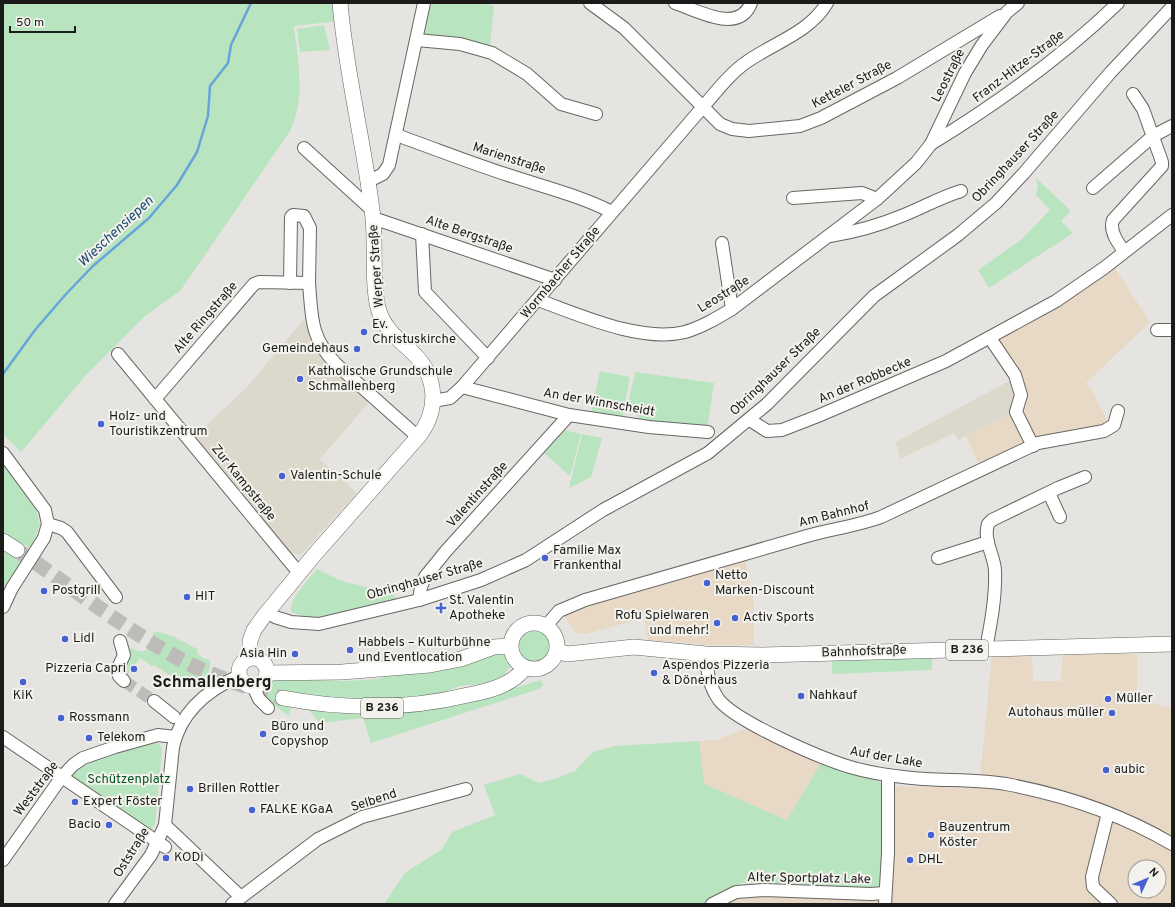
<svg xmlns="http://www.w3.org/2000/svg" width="1175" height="907" viewBox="0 0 1175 907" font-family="Overpass,sans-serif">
<rect width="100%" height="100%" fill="#e6e4e0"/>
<g fill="#e8d8c6" fill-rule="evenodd">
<polygon points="1115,268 1150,322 1086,383 1092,390 1109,425 980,467 966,436 1026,407 1022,383 996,340 1064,304"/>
<polygon points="745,558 754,603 754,645 712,645 648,640 644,618 585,634 575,633 562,613"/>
<path d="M1063 654H1137V700L1172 708V904H722L735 898 771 894 888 898 894 786 979 788 992 655H1032L1033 681H1061ZM1135 867H1159V891H1135Z"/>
<polygon points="746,729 821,763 787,820 703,784 699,741 716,740"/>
</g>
<g fill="#dcd8cc">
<polygon points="306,317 370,401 320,459 357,493 300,555 287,551 194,437 246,388"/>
<polygon points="1009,381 1017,399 1011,406 1011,414 958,440 954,433 900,459 896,442"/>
</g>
<g fill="#b9e4c0">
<path d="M3 3H349V20L294 26C298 61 306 98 290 131L181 290 144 317 87 374 21 452 3 434Z"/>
<polygon points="430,3 483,3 494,6 490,46 455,38 424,36"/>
<polygon points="324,25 330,50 300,52 297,29"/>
<polygon points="1036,178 1071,211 1061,221 1073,233 989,288 978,270 1022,239 1050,210 1036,195 1038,186"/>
<polygon points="600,371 630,377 622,419 591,412"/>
<polygon points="635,372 714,383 707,429 636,422 639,409 628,405"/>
<polygon points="565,430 581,434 570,476 544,453"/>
<polygon points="582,434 602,438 591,477 569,488"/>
<polygon points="3,462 36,510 40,524 32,549 3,533"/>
<polygon points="3,546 25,562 3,600"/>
<path d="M317 569 341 581 390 593 398 599 317 618 306 617 291 612C288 601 310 577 317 569Z"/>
<circle cx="534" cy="647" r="17"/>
<path d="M155 632C168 632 185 643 197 649V653L203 658 210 660C212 672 203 680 194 687L184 677 174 681 171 676 154 665 152 666 140 658 126 677 122 671 127 648C138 648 142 658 153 644V633Z"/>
<path d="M496 654C504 655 510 656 511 666L504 675 496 681 482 684 459 686 435 696 359 702 283 691 280 705 291 708 289 716 271 703 264 689 272 681 285 679 348 681 377 679 388 676 423 673Z"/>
<polygon points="932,658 932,670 832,674 832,661"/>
<polygon points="541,680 543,685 539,689 371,743 363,718 320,723 311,713 310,709 423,710 456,706"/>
<polygon points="699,741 704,784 787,820 821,763 884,783 882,883 877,888 741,883 704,904 384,904 405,873 442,849 452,832 495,815 484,785 520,774 539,783 557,778 575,771 593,752 615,746"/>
<path d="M154 742 159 744 162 749 155 825 149 831 70 777C95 754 122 751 154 742Z"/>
</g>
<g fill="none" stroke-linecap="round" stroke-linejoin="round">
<polyline stroke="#66a5db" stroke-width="2.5" points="3,374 35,330 66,294 93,266 149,218 177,185 197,152 208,116 210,86 228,63 231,45 251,3"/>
<polyline stroke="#bdbcb8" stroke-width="12" stroke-dasharray="12 6" stroke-linecap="butt" points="124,681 154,701"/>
<path stroke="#bdbcb8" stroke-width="15" stroke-dasharray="15 8" stroke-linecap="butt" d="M17 550C77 590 134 638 200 669 227 681 255 690 283 698"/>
<g stroke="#676662" stroke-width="14">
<g id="minor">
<polyline points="590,3 624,28 720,124 732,129 749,131 800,126 821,118 897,78 1000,16"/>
<path d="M675 3C697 10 739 35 751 3"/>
<polyline points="417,40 460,44 492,53 527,74 561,104 596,114"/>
<path d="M396 135C433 148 471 163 508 175 544 187 578 195 612 212"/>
<path d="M931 144C998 103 1061 58 1118 3"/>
<polyline points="304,148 372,210"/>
<polyline points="367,182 383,174 389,165 424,3"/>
<polyline points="1093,188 1153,136 1172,126"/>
<polyline points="793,198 862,193 877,199"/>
<polyline points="373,218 555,280"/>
<polyline points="422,234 425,292 488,358"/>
<path d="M830 236C856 232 880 225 904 215 924 207 941 197 961 191"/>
<polyline points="722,243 732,309"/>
<path d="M1124 251C1118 243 1109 231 1113 220L1162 166V162L1143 109 1133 94"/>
<polyline points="290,283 291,217 293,215 304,216 310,228 309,283"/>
<path d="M538 300C580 315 641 343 685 332 702 327 717 318 732 309L877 199 916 163 931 144 965 73 982 45 1007 12 1018 3"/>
<polyline points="1157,330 1172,330"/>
<polyline points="990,338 1015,375 1021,395 1016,412 1033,446"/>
<polyline points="118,354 299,573"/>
<polyline points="462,387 569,415 649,427 708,432"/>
<path d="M155 399 254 284 259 282 309 283C312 318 310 337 336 364L418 437"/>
<path d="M433 401 450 398 462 387 702 108C716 92 730 73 748 61 774 43 810 32 827 3"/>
<polyline points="750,420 767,431 782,430 818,416 946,361 1056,301 1104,268 1172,215"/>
<polyline points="3,453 45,510 48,524 44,538 12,588 3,607"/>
<polyline points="1049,493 1060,517"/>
<polyline points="48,524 61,528 67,532 116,597"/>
<polyline points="938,558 988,542"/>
<polyline points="419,600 421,587 425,577 446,551 569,415"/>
<polyline points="267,612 275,617 291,622 319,624 419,600 481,580 526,560 603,510 708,453 767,404 874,296 958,235 996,203 1024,173 1110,73 1172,7"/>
<path d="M546 626 559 611 585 600 807 536C831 529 857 526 881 517L1038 443 1104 431 1114 425 1118 411"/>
<polyline points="120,641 124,655 117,670 119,676 124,681"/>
<path d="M986 649C991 623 996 596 995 570 994 555 983 540 988 524L992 520 1058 488 1085 477"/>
<path d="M706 654C707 671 709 686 719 700 737 722 820 758 850 767 867 772 885 775 903 777 939 782 976 778 1011 785 1067 796 1123 815 1172 844"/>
<polyline points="253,686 259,699 268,708"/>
<polyline points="154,701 174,717"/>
<polyline points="3,737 165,847"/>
<polyline points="1108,813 1092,877 1093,887 1111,904"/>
<polyline points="165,825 241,897"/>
<polyline points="3,860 61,778 73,765 83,758 115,747 158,735 175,737"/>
<path d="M115 904 151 855 165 825 173 747C181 711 207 690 239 676"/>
<polyline points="232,904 318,839 362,817 466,789"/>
<polyline points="712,904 736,892 765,890 871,894 884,893"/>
<polyline points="885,904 888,853 888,775"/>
</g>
</g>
<g stroke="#676662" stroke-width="16">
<g id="major">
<polyline points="3,541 17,550"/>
<circle cx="534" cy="646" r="23"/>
<polyline points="557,651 567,654 634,647 706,654 762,655 1172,644"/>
<circle cx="253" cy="672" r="14"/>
<path d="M250 658V641L254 630 264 616 315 554 418 437C439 411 438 377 413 353 401 341 386 331 380 314 371 290 376 245 373 218 365 146 346 75 340 3"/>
<polyline points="267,673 342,672 430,665 461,659 494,647 510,646"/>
<path d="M283 698C346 710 406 710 468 695 488 691 511 686 525 668"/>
</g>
</g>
<use href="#minor" stroke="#fff" stroke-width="12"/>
<use href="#major" stroke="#fff" stroke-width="15"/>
</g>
<g fill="#4561d4" stroke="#f3f2ed" stroke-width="1.5">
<circle cx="364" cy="332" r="4"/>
<circle cx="357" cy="349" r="4"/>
<circle cx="300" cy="379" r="4"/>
<circle cx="101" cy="424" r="4"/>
<circle cx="282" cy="476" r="4"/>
<circle cx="545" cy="558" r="4"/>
<circle cx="707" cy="583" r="4"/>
<circle cx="44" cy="591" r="4"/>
<circle cx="187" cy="597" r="4"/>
<path d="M439 602h4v4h4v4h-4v4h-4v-4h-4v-4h4z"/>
<circle cx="735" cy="618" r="4"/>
<circle cx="717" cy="623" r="4"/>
<circle cx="65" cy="639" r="4"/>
<circle cx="350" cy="650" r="4"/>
<circle cx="295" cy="654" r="4"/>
<circle cx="134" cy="669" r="4"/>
<circle cx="654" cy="673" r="4"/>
<circle cx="23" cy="682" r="4"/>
<circle cx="801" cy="696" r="4"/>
<circle cx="1108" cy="699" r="4"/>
<circle cx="1112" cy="713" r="4"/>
<circle cx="61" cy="718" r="4"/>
<circle cx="263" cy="734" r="4"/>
<circle cx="89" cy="738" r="4"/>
<circle cx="1106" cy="770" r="4"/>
<circle cx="190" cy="789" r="4"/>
<circle cx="75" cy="802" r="4"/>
<circle cx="252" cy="810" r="4"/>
<circle cx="109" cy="825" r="4"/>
<circle cx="931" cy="835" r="4"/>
<circle cx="166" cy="858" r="4"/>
<circle cx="910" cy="860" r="4"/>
</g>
<g text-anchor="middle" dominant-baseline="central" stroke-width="4" stroke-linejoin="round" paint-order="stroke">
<g fill="#f3f2ed" stroke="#5c5c59" stroke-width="1">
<rect x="946" y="640" width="42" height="20" rx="3"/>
<rect x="361" y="698" width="42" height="20" rx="3"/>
</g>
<g font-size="12" font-weight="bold" fill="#1b1b19">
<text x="967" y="650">B 236</text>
<text x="382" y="708">B 236</text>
</g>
<g font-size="13" fill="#1b1b19" stroke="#f3f2ed">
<text transform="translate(1019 67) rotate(-37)">Franz-Hitze-Straße</text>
<text transform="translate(949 76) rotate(-63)">Leostraße</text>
<text transform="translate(852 85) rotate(-28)">Ketteler Straße</text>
<text transform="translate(1016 157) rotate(-47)">Obringhauser Straße</text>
<text transform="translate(509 159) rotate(18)">Marienstraße</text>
<text transform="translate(469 235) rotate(19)">Alte Bergstraße</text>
<text transform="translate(377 266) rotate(-94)">Werper Straße</text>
<text transform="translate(561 273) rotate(-50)">Wormbacher Straße</text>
<text transform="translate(724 295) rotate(-32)">Leostraße</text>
<text transform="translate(206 318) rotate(-49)">Alte Ringstraße</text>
<text transform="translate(776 372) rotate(-44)">Obringhauser Straße</text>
<text transform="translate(865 381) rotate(-23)">An der Robbecke</text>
<text transform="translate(599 403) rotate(10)">An der Winnscheidt</text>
<text transform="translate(243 483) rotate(51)">Zur Kampstraße</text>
<text transform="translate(478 495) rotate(-48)">Valentinstraße</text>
<text transform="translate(834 515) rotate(-14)">Am Bahnhof</text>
<text transform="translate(425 580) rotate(-16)">Obringhauser Straße</text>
<text transform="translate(864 652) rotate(-2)">Bahnhofstraße</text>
<text transform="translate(886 758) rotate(10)">Auf der Lake</text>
<text transform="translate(37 789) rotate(-53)">Weststraße</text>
<text transform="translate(374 801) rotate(-18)">Selbend</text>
<text transform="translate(132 853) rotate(-58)">Oststraße</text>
<text transform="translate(809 879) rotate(1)">Alter Sportplatz Lake</text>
</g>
<g font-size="13" fill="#1b1b19" stroke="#f3f2ed" text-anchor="start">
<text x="372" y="325">Ev.<tspan x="372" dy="15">Christuskirche</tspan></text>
<text x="349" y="349" text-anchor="end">Gemeindehaus</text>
<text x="308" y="372">Katholische Grundschule<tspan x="308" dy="15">Schmallenberg</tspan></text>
<text x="109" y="417">Holz- und<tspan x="109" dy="15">Touristikzentrum</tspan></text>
<text x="290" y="476">Valentin-Schule</text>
<text x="553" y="551">Familie Max<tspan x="553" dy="15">Frankenthal</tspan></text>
<text x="715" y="576">Netto<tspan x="715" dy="15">Marken-Discount</tspan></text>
<text x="52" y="591">Postgrill</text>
<text x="195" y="597">HIT</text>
<text x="449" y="601">St. Valentin<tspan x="449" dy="15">Apotheke</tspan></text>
<text x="709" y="616" text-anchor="end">Rofu Spielwaren<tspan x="709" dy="15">und mehr!</tspan></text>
<text x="743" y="618">Activ Sports</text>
<text x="73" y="639">Lidl</text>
<text x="358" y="643">Habbels – Kulturbühne<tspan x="358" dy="15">und Eventlocation</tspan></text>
<text x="287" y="654" text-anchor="end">Asia Hin</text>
<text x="662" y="666">Aspendos Pizzeria<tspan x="662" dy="15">&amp; Dönerhaus</tspan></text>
<text x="126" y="669" text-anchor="end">Pizzeria Capri</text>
<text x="23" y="696" text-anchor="middle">KiK</text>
<text x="809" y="696">Nahkauf</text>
<text x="1116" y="699">Müller</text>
<text x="1104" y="713" text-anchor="end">Autohaus müller</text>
<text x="69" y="718">Rossmann</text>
<text x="271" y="727">Büro und<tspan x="271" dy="15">Copyshop</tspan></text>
<text x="97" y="738">Telekom</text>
<text x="1114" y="770">aubic</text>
<text x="198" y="789">Brillen Rottler</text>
<text x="83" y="802">Expert Föster</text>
<text x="260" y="810">FALKE KGaA</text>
<text x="101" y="825" text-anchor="end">Bacio</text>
<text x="939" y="828">Bauzentrum<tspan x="939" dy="15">Köster</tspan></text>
<text x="174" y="858">KODi</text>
<text x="918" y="860">DHL</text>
</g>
<g font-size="13" fill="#045423" stroke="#f3f2ed">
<text x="129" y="780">Schützenplatz</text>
</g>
<g font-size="14" font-style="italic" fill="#1a496d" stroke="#f3f2ed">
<text transform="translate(116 232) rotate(-43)">Wieschensiepen</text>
</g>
<g font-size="17" font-weight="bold" fill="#1b1b19" stroke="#f3f2ed">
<text x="212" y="683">Schmallenberg</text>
</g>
</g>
<rect width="1175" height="907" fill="none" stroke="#1b1b19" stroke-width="8"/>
<g transform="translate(1147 879) rotate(46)"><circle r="19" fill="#f3f2ed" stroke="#9d9c98"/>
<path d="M0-3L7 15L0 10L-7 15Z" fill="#4561d4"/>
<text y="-6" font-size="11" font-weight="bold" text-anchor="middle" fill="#1b1b19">N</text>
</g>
<path d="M10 26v6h65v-6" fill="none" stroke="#1b1b19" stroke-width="2"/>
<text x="16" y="26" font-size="12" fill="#1b1b19" stroke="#f3f2ed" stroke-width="3" paint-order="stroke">50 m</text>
</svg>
